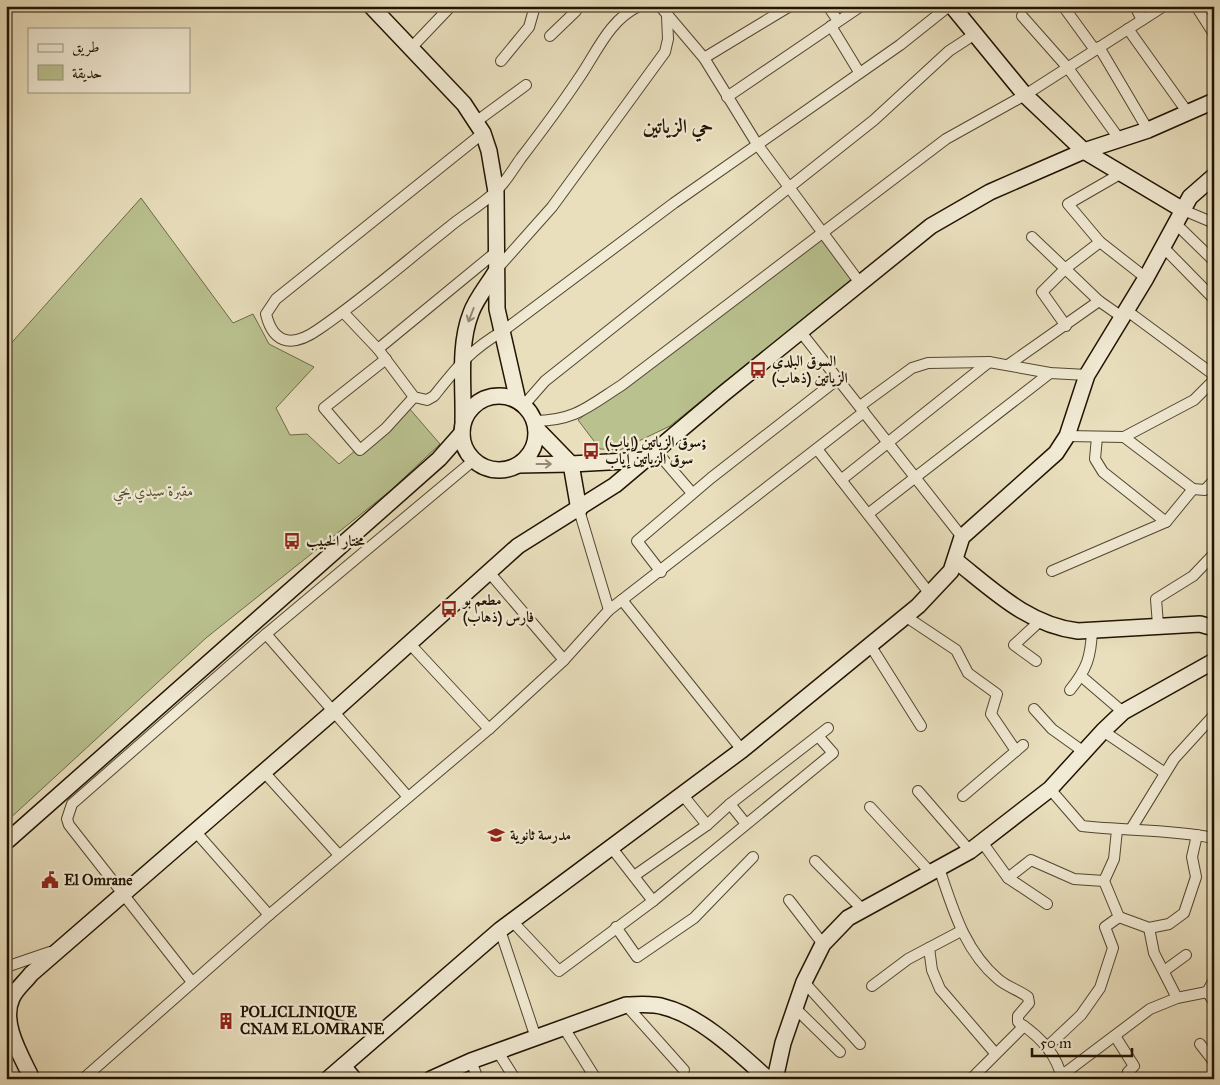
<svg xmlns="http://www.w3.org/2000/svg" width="1220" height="1085" viewBox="0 0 1220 1085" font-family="'IM FELL Great Primer',Amiri,serif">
<rect width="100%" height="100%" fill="#e9dfbd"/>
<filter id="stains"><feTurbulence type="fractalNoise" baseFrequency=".004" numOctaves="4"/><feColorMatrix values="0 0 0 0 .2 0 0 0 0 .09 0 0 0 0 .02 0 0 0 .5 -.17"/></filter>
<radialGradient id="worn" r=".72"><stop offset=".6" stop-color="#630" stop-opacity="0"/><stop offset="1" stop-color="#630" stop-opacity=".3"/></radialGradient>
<g fill="#b9c18f" stroke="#6d6a48">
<polygon points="141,198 233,323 253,314 269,344 314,367 276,408 290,435 307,434 339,464 408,407 440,444 390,491 206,638 6,822 6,349"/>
<polygon points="822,236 853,279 670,426 620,450 600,449 578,420"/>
</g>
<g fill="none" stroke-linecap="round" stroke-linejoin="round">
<g stroke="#534630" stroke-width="12">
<g id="street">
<polyline points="660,6 704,58 757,144 860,283"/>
<polyline points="828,6 838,21"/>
<polyline points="1063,6 1095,50"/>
<polyline points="1135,6 1142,20"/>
<polyline points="1196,6 1214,34"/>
<polyline points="1022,16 1068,68 1120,140"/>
<polyline points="831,26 859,72"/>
<polyline points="1128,29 1188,113"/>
<polyline points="550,36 576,11 576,6"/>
<polyline points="1099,47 1148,130"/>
<polyline points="411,48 451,6"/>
<polyline points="704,58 790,6"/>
<polyline points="501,61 529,27 535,6"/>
<polyline points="727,97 861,6"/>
<polyline points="477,121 526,85"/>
<path d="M483 133 276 299 266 314C274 347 295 346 319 329 364 298 405 262 448 228 463 215 482 205 496 191 506 182 513 169 521 158 541 132 561 105 579 78 597 52 609 20 639 6"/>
<polyline points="1120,174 1068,204 1100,242 1146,278"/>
<polyline points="1183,210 1214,223"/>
<polyline points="1176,224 1214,261"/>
<polyline points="1032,237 1099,301 1122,317"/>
<polyline points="1163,247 1214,299"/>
<polyline points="496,270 552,207 665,52 668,39 667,16"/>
<polyline points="1126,310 1214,375"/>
<path d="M343 312 378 349 414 397 427 400 434 396C457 367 470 350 503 331L674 203 900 45 949 6"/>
<polyline points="1066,326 1042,292 1066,268 1100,242"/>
<polyline points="800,331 962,537"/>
<polyline points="378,349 496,252"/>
<polyline points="386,359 324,408 360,450 386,428 414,397"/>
<polyline points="1008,365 1099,301"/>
<polyline points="524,405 545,381 874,120 949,51 975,34"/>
<polyline points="860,406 912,368 928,363 989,362 1050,373 1087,375"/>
<path d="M534 421C575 421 589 406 622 385L946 139 1025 95 1164 6"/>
<polyline points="1067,436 1124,437 1194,400 1214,380"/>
<polyline points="1097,437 1095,459 1103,472 1166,522"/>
<polyline points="1124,437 1193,489 1205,490 1214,480"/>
<polyline points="817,449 930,594"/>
<polyline points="656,451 692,493"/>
<polyline points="841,480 989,362"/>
<polyline points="579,510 609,610 864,412"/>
<polyline points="868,514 1050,373"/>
<polyline points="1052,571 1166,522 1193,489"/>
<polyline points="661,572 637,541 711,478 838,379"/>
<polyline points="622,600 742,750"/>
<polyline points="905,616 956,650 968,673 997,694 991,714 1016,751"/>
<polyline points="1158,625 1156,599 1193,576 1214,554"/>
<polyline points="266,634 408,797"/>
<polyline points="410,644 489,729"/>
<polyline points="870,645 921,726"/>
<polyline points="564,660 609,610"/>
<polyline points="1036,661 1014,645 1040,621"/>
<polyline points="1081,676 1123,712"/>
<path d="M1070 690C1087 669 1091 657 1092 630"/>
<polyline points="1034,709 1052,729 1084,752"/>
<polyline points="1103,731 1165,773"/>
<polyline points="263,771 339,855"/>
<path d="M1050 789 1082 826C1126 831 1170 829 1214 838"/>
<polyline points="918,791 970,851"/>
<polyline points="682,794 707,825"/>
<polyline points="963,796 1023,745"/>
<polyline points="730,804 746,824"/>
<polyline points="870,807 931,873"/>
<polyline points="1131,829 1174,759 1214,715"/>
<polyline points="195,831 269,915"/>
<polyline points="982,842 1008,878 1047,904"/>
<polyline points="611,847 653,901"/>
<polyline points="815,861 863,910"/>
<path d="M939 868C953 909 964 950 998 979 1007 987 1019 990 1028 997L1029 1003 1018 1016V1022C1038 1035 1057 1054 1062 1079"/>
<polyline points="634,876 707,825 730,804 828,728"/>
<polyline points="1008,878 1031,860 1074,879 1104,881"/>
<polyline points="789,900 823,944"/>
<polyline points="1119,917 1149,928 1169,924 1184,913 1196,877 1192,857 1197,835"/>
<polyline points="512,921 559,971 653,901 833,753 818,736"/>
<polyline points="616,927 637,957 694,918 753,857"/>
<polyline points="1149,928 1154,953 1177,998"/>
<polyline points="500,930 536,1038"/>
<polyline points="929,948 932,970 940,989 995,1053"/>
<polyline points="6,967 50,952"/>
<polyline points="1164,971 1186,955"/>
<polyline points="192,982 69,825 67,819 72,804 266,634 474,460"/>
<polyline points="804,982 860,1044"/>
<polyline points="872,986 908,959 961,931"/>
<polyline points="1207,992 1214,980"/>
<polyline points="626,1005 684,1070"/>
<polyline points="794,1007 840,1052"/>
<polyline points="564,1028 596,1079"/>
<polyline points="1115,1036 1134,1066 1128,1072 1133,1079"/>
<polyline points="1200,1044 1214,1062"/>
<polyline points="1047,1047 1081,1015 1100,988 1113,948 1105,927 1119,917 1104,881 1114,859 1117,830"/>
<polyline points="498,1052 515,1079"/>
<polyline points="471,1061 478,1079"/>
<polyline points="1061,1076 1150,1009 1177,998 1207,992 1214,1002"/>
<polyline points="83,1079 269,915 489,729 564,660 488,571"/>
<polyline points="971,1079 1024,1026"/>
</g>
</g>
<g stroke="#211301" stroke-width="18">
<g id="secondary">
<polyline points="371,6 464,104 483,133 489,151 496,192 497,309 518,401"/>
<polyline points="952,6 1025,95 1084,151 1183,210"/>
<circle cx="499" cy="433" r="37"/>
<path d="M463 421C464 387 458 346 471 313 476 299 487 286 495 273"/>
<polyline points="536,428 571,464 579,510"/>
<polyline points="518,465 571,464 646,460"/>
<path d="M955 560C993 590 1028 625 1078 631L1200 624 1214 628"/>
<polyline points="6,842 439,459 462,433"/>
<polyline points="343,1066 354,1079"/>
<path d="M32 1079C22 1057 0 1023 12 998 16 989 25 982 31 974L334 711 518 546 615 485 723 394 931 226 990 192 1084 151 1148 130 1214 101"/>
<polyline points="328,1079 500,930 742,750 918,606 951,571 962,537 1056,453 1067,436 1087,375 1146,278 1190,197 1214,176"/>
<path d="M431 1079 471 1061 626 1005C638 1005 652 1003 664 1007 701 1016 740 1054 768 1079"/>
<polyline points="775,1079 783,1043 804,982 823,944 848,918 970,851 1050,789 1103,731 1123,712 1214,661"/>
</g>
</g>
<use href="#street" stroke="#f1ead4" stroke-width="10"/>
<use href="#secondary" stroke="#f1ead4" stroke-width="15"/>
</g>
<defs><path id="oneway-shaft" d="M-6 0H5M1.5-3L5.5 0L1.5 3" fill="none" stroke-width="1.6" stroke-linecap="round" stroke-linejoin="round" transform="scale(1.25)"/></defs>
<g stroke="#938975">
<use href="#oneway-shaft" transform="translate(471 315) rotate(111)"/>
<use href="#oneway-shaft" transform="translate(544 464)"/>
</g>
<defs>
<g id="bus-bare" transform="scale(1.35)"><path d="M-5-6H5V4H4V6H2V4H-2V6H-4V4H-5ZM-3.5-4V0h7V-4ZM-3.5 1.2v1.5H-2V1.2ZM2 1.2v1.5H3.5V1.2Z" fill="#8f2418" stroke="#f1ead4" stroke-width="2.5" paint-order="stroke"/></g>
<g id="school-bare" transform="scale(1.35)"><path d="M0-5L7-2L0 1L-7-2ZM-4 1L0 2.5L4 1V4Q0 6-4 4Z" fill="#8f2418" stroke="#f1ead4" stroke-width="2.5" paint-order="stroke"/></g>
<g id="civic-bare" transform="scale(1.35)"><path d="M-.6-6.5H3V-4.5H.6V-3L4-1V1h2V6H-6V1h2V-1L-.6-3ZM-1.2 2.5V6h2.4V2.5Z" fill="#8f2418" stroke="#f1ead4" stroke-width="2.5" paint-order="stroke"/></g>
<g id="building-bare" transform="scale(1.35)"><path d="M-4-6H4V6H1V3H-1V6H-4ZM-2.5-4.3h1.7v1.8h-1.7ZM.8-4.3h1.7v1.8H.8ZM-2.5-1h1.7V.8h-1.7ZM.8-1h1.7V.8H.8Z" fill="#8f2418" stroke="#f1ead4" stroke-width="2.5" paint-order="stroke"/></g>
</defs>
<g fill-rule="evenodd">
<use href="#bus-bare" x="758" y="370"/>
<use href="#bus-bare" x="591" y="451"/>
<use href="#bus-bare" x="292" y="541"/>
<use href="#bus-bare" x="449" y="609"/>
<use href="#school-bare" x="496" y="835"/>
<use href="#civic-bare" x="50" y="880"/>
<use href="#building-bare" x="226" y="1021"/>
</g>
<g text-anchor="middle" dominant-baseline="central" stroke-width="4.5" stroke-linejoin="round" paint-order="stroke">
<g font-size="15" font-weight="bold" fill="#211301" stroke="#f1ead4" text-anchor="start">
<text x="772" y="361">السوق البلدي<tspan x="772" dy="17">الزياتين (ذهاب)</tspan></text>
<text x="605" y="442">سوق الزياتين (إياب);<tspan x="605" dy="17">سوق الزياتين إياب</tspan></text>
<text x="306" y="541">مختار الحبيب</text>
<text x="463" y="600">مطعم بو<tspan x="463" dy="17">فارس (ذهاب)</tspan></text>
<text x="510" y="835">مدرسة ثانوية</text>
<text x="64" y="880">El Omrane</text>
<text x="240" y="1012">POLICLINIQUE<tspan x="240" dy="17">CNAM ELOMRANE</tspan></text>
</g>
<g font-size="15" font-style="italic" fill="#565033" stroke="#f1ead4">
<text x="153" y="491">مقبرة سيدي يحي</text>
</g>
<g font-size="20" font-weight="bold" fill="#211301" stroke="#f1ead4">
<text x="678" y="126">حي الزياتين</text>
</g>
</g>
<rect width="1220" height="1085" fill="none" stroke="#e9dfbd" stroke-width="25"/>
<rect x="8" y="8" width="1205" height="1070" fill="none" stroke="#211301" stroke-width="2.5"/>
<rect x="12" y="12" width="1195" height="1060" fill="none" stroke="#211301"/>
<rect x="28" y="28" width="162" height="65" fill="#f1ead4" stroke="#9e9480"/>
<rect x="38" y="44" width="25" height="8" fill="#f1ead4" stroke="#9e9480"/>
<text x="72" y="52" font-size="15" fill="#211301">طريق</text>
<rect x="38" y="65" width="25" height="15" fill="#b9c18f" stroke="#9e9480"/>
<text x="72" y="78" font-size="15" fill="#211301">حديقة</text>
<path d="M1032 1048v8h100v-8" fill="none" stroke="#211301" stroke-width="2.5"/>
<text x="1040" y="1048" font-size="15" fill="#211301" stroke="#f1ead4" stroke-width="4" paint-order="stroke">50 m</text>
<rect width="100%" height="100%" filter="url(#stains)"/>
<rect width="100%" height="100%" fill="url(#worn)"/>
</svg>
